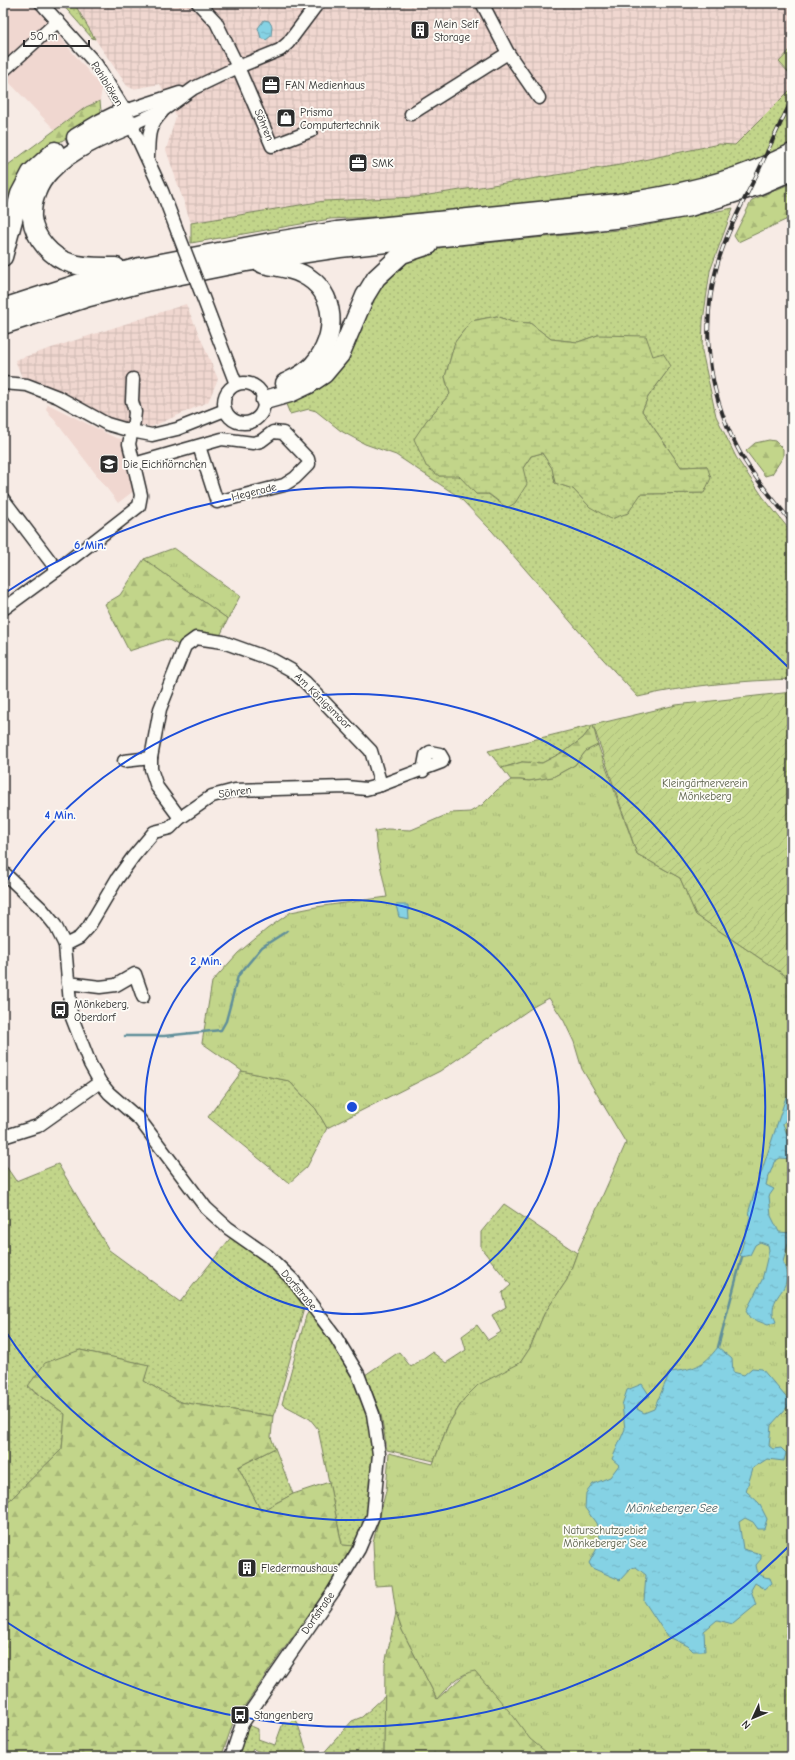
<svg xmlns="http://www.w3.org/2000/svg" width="795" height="1760" viewBox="0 0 795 1760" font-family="'Comic Neue',sans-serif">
<defs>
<pattern id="industrial-grid" width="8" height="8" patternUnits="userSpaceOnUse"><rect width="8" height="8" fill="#f0d7d0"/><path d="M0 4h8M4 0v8" fill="none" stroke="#ceb9b3"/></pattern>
<pattern id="grass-dots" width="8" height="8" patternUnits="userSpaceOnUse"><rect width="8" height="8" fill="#c2d58a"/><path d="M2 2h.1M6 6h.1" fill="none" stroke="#a7b777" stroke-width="1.8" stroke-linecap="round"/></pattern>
<pattern id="forest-firs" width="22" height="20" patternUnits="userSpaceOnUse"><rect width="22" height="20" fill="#c2d58a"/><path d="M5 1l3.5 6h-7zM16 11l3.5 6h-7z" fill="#a7b777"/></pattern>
<pattern id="wetland-marsh" width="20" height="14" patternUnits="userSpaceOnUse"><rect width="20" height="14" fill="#c2d58a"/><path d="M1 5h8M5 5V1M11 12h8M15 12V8" fill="none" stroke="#a7b777"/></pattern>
<pattern id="park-tufts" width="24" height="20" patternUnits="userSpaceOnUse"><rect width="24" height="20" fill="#c2d58a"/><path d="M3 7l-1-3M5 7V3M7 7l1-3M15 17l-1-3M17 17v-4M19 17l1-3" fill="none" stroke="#a7b777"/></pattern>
<pattern id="garden-furrows" width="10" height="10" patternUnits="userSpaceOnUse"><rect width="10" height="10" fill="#c2d58a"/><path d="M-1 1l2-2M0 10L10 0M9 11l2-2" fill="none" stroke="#a7b777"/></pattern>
<pattern id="water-ripples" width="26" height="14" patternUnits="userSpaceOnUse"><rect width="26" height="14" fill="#85d2e4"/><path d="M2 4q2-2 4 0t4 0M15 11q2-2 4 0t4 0" fill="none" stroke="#73b4c4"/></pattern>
</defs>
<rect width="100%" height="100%" fill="#f7ebe5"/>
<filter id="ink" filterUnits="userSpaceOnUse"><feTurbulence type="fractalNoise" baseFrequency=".025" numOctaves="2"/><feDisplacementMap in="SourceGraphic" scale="8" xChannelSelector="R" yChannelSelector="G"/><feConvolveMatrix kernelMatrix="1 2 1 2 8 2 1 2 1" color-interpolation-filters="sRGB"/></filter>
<g filter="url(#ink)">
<g fill="#f0d7d0">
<polygon points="3,3 32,3 102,88 100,101 86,107 55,130 5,78 3,79"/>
<polygon points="48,404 116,438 122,439 136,489 118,503 46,409"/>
</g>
<g fill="url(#industrial-grid)">
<polygon points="74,3 792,3 792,48 779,62 792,77 792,88 735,145 719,144 620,165 416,197 324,201 191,223 166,150 176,116 160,84 133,89 127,86 95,39"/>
<polygon points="186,304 218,379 208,402 151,427 108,419 23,380 15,360"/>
</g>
<g fill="url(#grass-dots)" stroke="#76805a" fill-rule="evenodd">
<polygon points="61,3 74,3 95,39 92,38"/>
<polygon points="792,88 792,143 729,173 646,191 454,213 330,219 191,243 191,223 324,201 416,197 620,165 719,144 735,145"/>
<path d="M733 208 710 271 703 321 702 351 716 416 736 457 763 497 792 533V679C740 681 688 685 638 697L603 659 492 531 459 497 396 455 365 444 341 431 316 411 309 409 290 414 283 397 299 392 364 305 396 266 417 255 443 247 628 229ZM497 316 512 322 530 323 551 339 578 342 598 335 653 356 671 366 648 397 642 411 681 467 707 466 703 493 640 494 628 513 590 507 573 489 555 483 552 468 542 453 531 456 523 468 507 508 488 494H476L459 475 439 476 426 421 450 394 445 377 455 342 471 321Z"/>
<polygon points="593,725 583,738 567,750 542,763 522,762 502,768 488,751"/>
<polygon points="242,1071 289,1081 316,1109 327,1128 307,1167 289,1183 208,1117"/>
<path d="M3 1162 16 1181 58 1164 109 1250 180 1302 232 1236C264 1259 283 1274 305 1305L303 1311 278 1403 273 1416 180 1402 144 1381 148 1365 80 1350 28 1387 65 1414 62 1449 10 1500 3 1501Z"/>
<polygon points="504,1204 577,1253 567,1280 544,1314 530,1348 520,1363 464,1399 448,1425 434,1461 387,1450 381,1414 365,1375 399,1352 411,1367 432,1352 446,1363 466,1350 462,1336 477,1325 488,1340 501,1332 492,1315 506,1307 502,1293 511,1285 481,1248 481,1232"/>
<polygon points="309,1311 331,1341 353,1376 367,1416 374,1454 367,1513 354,1546 342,1545 318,1429 310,1419 282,1404 306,1316"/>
<polygon points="275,1448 293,1494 261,1511 238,1467"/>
<polygon points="385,1696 384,1757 320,1757 352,1721 362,1717"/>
<polygon points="295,1716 309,1757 273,1757 253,1749 249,1757 238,1757 242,1741 249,1725 258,1729 258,1739 275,1745 283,1723 290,1724"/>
</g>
<g fill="url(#forest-firs)" stroke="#76805a">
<polygon points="100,101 101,111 97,119 42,153 3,231 3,174 8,165 86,107"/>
<polygon points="792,183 792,217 738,242 734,236 752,200"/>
<polygon points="769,440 775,441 783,449 783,457 772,474 765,476 746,451 755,443"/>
<polygon points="144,559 228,619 220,636 179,645 166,639 129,651 105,604 120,595"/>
<polygon points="593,725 598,745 586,751 575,765 553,777 529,781 520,780 511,780 502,768 522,762 542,763 567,750 583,738"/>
<polygon points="80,1350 149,1365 144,1381 180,1402 273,1416 271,1437 275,1448 238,1467 261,1511 293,1494 329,1482 342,1545 354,1546 339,1572 281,1653 233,1723 223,1752 217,1757 53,1757 47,1752 41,1757 3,1757 3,1501 10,1500 62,1449 65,1414 28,1386 45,1363"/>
<polygon points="478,1385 792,1757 384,1757 385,1664 396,1613 402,1630 437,1699 468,1672 429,1475 448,1425 464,1399"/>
</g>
<polygon fill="url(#wetland-marsh)" stroke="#76805a" points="497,316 512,322 530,323 551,339 578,342 598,335 646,336 653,356 663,353 671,366 648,397 642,411 681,467 707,466 711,478 704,493 641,494 628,513 611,519 590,507 573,489 555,483 552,468 542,453 531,456 523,468 527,484 515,503 507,508 489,494 476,494 459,476 439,476 426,466 414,439 426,421 450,394 445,377 455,342 471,321"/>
<g fill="url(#park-tufts)" stroke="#76805a">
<polygon points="174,548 240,596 228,619 144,559"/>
<polygon points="3,625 7,650 3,652"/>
<path d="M598 745 637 854 680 878 696 915 792 980V1757H552L530 1739 514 1717 475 1671C460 1673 447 1687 437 1699L402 1630 396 1613 392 1585 375 1586 373 1542 386 1491 389 1453 433 1464 448 1425 464 1399 478 1385 520 1363 530 1348 544 1314 567 1280 577 1253 626 1143 582 1069 574 1042 564 1021 549 998 533 1007 440 1071 327 1128 316 1109 289 1081 242 1071 202 1043 212 982 238 953 267 929 291 912 316 907 387 897 377 850 375 831 387 829 411 830 451 813 470 812 482 805 497 790 511 780H520L529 781 553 777 575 765 586 751Z"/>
</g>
<polygon fill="url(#garden-furrows)" stroke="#76805a" points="792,692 792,980 696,915 680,878 637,854 593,725 676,705"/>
<polygon fill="#c2d58a" stroke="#76805a" points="792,48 792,70 789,73 779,62"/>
<g fill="url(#water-ripples)" stroke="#618f9a">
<polygon points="264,20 269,21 272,26 271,36 266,40 261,38 258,28"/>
<polygon points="396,905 408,905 409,919 399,917"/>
<path d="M786 1097 792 1098V1110L783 1124 787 1134 792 1133V1159L780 1158 774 1162C772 1171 767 1177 766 1185L774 1189 769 1196 771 1216 779 1232 791 1233 783 1262C795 1291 772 1291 773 1313 773 1315 775 1319 776 1322L768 1325 750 1318 746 1311 762 1280 769 1250 768 1245 760 1242 755 1245 750 1255 742 1257 740 1255 750 1217 749 1210Z"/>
<path d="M718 1347 732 1359 733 1372 744 1375 752 1368 762 1369 791 1403 771 1425 769 1446 773 1449 781 1448 786 1453 784 1461 767 1459 753 1468 746 1491 759 1503 767 1519 764 1529H758L753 1522 745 1518 739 1522 743 1549 761 1554V1559L756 1565C757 1574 761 1577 770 1578L772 1583 765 1589 755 1583 751 1590 756 1605 733 1624 717 1620 704 1631 705 1651H693L688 1646 667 1636 644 1601 646 1575 636 1567 631 1568 620 1580 592 1568 589 1563 601 1541 596 1523 585 1508 586 1493 593 1484 610 1477 619 1465 612 1459 625 1429 622 1405 627 1390 642 1384 650 1396 638 1403 637 1409 644 1413 654 1409 670 1372C694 1369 703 1367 718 1347Z"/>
</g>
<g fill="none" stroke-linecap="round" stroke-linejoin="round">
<g stroke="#618f9a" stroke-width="2.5">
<polyline points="125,1036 164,1036 221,1030 226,1021 238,976 262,947 287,931"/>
<polyline points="718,1347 742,1257"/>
</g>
<g stroke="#2b2b2b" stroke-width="15">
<g id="minor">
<polyline points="41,3 96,64 125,111 162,191 178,233"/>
<polyline points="198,3 216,22 238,67 272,146 311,131"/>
<polyline points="482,3 508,53 539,98"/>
<polyline points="3,71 58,21"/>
<polyline points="125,111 180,93"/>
<polyline points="411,114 508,53"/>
<polyline points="132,124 165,109 194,88 238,67 280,50 288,43 318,3"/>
<path d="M148 157C149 136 147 128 162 112"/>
<polyline points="202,295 236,384"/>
<circle cx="244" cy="403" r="20"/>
<polyline points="3,383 27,385 58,397 107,424 131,431 152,435 177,429 225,410"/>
<polyline points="134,464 222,439 253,443 261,441 273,432 283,433 308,459 309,464 295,478 284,485 217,502 199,446"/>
<polyline points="3,499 57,570"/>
<polyline points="5,608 57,570 139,506 141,495 129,444 134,421 135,412 132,401 133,379"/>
<polyline points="124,761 151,758"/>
<polyline points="180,818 157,787 151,769 151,758 160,709 185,646 196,638 223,642 273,660 291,670 305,682 371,751 381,785"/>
<polyline points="3,872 42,909 55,925 65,945 71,1015 90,1064 100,1082 109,1093 140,1120 206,1208 228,1228 268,1256 293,1280 335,1336 358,1374 373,1414 379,1454 373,1516 359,1549 333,1592 242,1724 231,1757"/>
<polyline points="65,945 79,938 88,928 117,879 133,857 154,832 170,828 180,818 212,796 235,790 347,787 366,789 381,785 442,762 443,759 440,754 430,752 426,755 423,771"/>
<polyline points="68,983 100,987 116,985 135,974 143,997"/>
<polyline points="3,1137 38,1126 100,1082"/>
</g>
</g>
<g stroke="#2b2b2b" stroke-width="21">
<g id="highway">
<polyline points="76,138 101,123 125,111"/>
<polyline points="3,257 20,194 31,173 55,151"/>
<path d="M263 264C276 267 290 268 302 274 338 291 338 338 313 365 305 374 295 378 285 383"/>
<path d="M116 267C101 267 84 268 70 263 52 258 34 238 32 218 31 202 38 183 50 171 72 148 103 136 132 124"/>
<path d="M3 308 77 284 140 267 271 242 337 231 619 203C679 195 738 181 792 153"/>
<polyline points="3,325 89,297 146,282 246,262 340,248 624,218 690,207 757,186 792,171"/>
<polyline points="265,400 290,393 309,384 324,374 340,355 365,296 376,278 402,254 429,245"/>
</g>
</g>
<use href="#minor" stroke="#fdfcf7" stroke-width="12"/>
<use href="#highway" stroke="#fdfcf7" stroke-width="18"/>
<g stroke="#2b2b2b" stroke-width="4">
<path id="rail" d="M792 100C779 125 768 151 756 176 742 204 727 232 718 262 700 324 707 390 737 447 751 475 773 498 792 523"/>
</g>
<use href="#rail" stroke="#fdfcf7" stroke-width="2.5" stroke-dasharray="8" stroke-linecap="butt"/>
<g stroke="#2b2b2b" stroke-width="15" stroke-linecap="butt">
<polyline id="minor-bridge" points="178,233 202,295"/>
</g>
<use href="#minor-bridge" stroke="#fdfcf7" stroke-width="12"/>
</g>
</g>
<g fill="none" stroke="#1d4ed8" stroke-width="2">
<circle cx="352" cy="1107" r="207"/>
<path d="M4 885A413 413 0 1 1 4 1329"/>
<path d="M790 1545A620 620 0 0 1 5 1621M5 593A620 620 0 0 1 790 669"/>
</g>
<defs>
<g id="building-square" transform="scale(1)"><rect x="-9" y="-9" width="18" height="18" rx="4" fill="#2b2b2b" stroke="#fdfcf7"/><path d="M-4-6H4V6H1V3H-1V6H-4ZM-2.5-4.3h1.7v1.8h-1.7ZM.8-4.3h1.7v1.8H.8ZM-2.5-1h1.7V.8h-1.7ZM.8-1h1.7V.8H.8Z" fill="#fff"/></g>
<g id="office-square" transform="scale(1)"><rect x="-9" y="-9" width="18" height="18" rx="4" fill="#2b2b2b" stroke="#fdfcf7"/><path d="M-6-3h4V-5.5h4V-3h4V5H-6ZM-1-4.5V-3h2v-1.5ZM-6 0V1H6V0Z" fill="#fff"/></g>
<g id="shop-square" transform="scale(1)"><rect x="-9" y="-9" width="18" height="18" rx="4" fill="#2b2b2b" stroke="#fdfcf7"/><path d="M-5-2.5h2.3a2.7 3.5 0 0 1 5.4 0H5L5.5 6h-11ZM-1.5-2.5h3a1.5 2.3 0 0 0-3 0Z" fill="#fff"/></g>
<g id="school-square" transform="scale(1)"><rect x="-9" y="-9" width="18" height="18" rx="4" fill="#2b2b2b" stroke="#fdfcf7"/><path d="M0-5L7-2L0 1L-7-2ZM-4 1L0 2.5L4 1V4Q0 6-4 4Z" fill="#fff"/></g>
<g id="bus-square" transform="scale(1)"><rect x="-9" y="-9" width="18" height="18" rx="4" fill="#2b2b2b" stroke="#fdfcf7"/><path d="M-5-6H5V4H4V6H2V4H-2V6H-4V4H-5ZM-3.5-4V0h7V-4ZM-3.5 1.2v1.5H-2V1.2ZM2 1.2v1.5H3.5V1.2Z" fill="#fff"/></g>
</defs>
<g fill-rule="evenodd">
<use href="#building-square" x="420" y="30"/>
<use href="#office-square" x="271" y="85"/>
<use href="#shop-square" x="286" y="118"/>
<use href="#office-square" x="358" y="163"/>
<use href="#school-square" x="109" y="464"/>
<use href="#bus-square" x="60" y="1010"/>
<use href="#building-square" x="247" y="1568"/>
<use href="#bus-square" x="240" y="1715"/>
</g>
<g text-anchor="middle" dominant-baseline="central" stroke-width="3.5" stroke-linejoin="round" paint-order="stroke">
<g font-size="11" fill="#2b2b2b" stroke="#fdfcf7" text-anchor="start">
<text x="434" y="24">Mein Self<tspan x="434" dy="13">Storage</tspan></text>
<text x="285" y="85">FAN Medienhaus</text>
<text x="300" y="112">Prisma<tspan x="300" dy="13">Computertechnik</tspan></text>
<text x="372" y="163">SMK</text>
<text x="123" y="464">Die Eichhörnchen</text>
<text x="74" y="1004">Mönkeberg,<tspan x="74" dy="13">Oberdorf</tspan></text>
<text x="261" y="1568">Fledermaushaus</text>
<text x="254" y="1715">Stangenberg</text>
</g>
<g font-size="11" fill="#2b2b2b" stroke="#fdfcf7">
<text transform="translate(107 84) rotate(58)">Pahlblöken</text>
<text transform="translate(264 125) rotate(67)">Söhren</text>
<text transform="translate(254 492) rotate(-14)">Hegerade</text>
<text transform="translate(323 701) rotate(45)">Am Königsmoor</text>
<text transform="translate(235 792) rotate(-8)">Söhren</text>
<text transform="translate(299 1290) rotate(50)">Dorfstraße</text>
<text transform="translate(318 1613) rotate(-55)">Dorfstraße</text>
</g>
<g font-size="11" fill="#585e48" stroke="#fdfcf7">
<text x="705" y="783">Kleingärtnerverein<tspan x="705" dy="13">Mönkeberg</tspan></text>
<text x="605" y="1530">Naturschutzgebiet<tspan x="605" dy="13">Mönkeberger See</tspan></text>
</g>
<g font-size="12" font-style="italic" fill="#465d62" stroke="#fdfcf7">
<text x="672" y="1508">Mönkeberger See</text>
</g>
</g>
<circle cx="352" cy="1107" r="6" fill="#1d4ed8" stroke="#fdfcf7" stroke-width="2"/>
<g font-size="12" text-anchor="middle" font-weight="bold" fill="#1d4ed8" stroke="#fdfcf7" stroke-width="3.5" stroke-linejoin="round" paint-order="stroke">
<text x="90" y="549">6 Min.</text>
<text x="60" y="819">4 Min.</text>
<text x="206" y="965">2 Min.</text>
</g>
<rect width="795" height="1760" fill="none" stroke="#fdfcf7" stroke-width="16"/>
<rect x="8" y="8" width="779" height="1744" fill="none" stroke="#2b2b2b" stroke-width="1.5" filter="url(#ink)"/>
<g transform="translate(753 1718) rotate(226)" stroke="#fdfcf7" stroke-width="3" paint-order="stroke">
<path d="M0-3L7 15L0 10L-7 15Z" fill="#2b2b2b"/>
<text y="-6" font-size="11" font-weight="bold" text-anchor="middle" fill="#2b2b2b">N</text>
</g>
<path d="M24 40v6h65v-6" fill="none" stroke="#2b2b2b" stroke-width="2"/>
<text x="30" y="40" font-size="12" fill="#2b2b2b" stroke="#fdfcf7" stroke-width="3" paint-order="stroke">50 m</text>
</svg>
